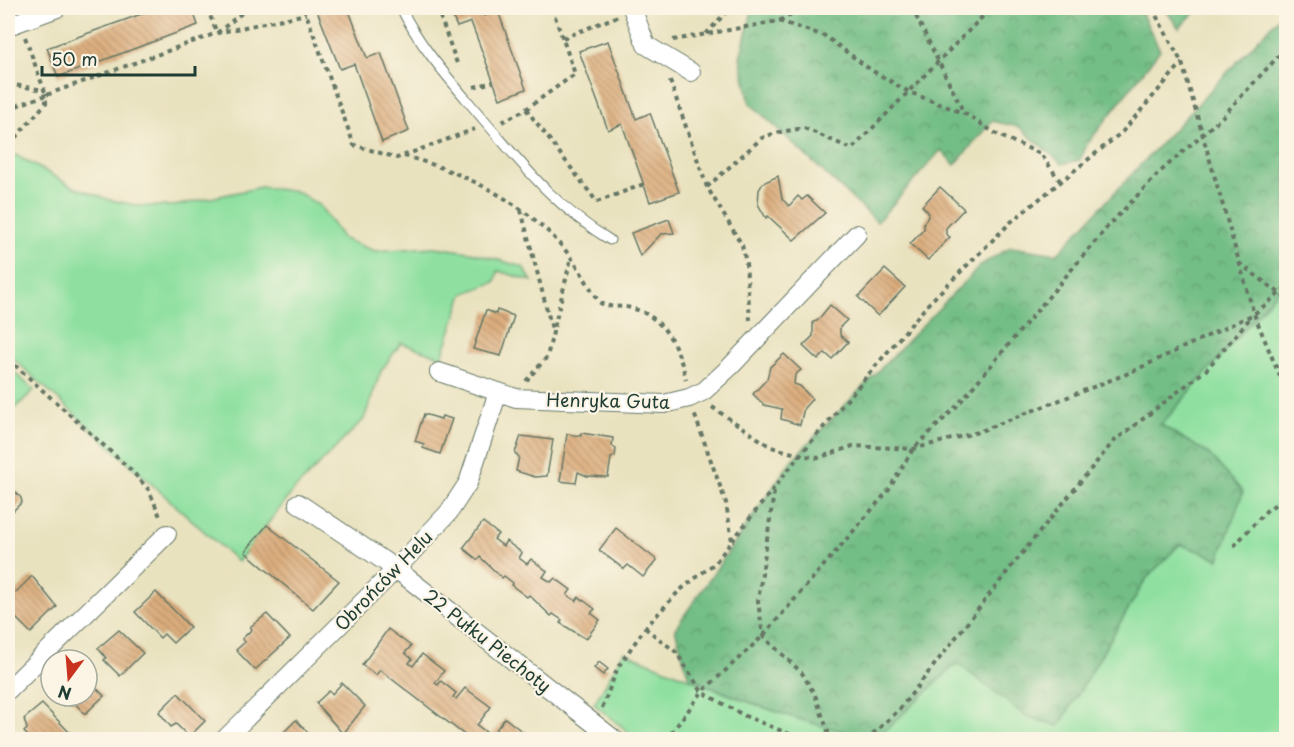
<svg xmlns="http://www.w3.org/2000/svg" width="1294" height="747" viewBox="0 0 1294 747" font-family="'Playpen Sans',sans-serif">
<defs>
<pattern id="forest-crowns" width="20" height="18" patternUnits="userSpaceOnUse" patternTransform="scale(1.5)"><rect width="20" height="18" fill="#73be86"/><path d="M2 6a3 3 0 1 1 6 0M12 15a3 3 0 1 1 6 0" fill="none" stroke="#5e9c6e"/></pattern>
<pattern id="building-back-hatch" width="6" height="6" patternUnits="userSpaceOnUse" patternTransform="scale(1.5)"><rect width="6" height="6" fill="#dcad7d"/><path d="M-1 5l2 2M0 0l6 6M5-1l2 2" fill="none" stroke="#b28e67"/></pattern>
</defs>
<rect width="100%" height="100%" fill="#fcf5e5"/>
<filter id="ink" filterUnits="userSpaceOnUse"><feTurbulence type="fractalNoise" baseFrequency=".0167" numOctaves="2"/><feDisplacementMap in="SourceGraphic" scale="12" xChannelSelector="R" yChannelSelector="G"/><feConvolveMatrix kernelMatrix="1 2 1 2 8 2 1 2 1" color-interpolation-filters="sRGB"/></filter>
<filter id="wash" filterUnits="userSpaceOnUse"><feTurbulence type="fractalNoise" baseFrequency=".008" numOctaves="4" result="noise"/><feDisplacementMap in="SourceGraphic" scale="24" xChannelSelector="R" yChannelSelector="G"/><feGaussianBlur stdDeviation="1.35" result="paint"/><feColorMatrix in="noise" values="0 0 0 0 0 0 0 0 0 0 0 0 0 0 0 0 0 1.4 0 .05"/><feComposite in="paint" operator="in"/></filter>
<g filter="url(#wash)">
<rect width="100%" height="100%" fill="#e9e2bf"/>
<g fill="#8fe0a0" stroke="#578e6a" stroke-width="1.5">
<polygon points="8,151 72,186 110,200 141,206 175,206 261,187 298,192 320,206 343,239 375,251 433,247 470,252 523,267 532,281 498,271 495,282 463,294 442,357 401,343 381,371 364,419 293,491 238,562 8,354"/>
<path d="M1286 281V739H637L594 704 624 652C706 685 788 723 877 738L957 663 983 682 1059 726 1146 579 1180 544 1218 558 1209 454 1161 425Z"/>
<polygon points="8,367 34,390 8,415"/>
</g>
<g fill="url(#forest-crowns)" stroke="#497e5d" stroke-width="1.5">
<polygon points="753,8 1139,8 1160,50 1088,143 1080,160 1062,164 1019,127 992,121 955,165 941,150 877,222 750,103 740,57"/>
<polygon points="1164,8 1199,8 1179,28"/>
<path d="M1286 10V281L1161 425 1209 454 1243 492 1219 559 1180 544 1146 579 1059 726 1026 716 957 663 877 738C811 727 750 703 689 678L675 629 791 461 982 264 1011 247 1057 254Z"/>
</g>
<g id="blocks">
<g fill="url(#building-back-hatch)">
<polygon points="158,8 192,8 198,25 58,77 47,48"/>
<polygon points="316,8 348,8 367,58 381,53 409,131 382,142 354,64 340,69"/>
<polygon points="449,8 481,8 484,16 498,11 526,89 500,99 471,22 457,27"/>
<polygon points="608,41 636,119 650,113 679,192 650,202 622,124 608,130 579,51"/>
<polygon points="778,176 782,199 789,206 798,196 802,200 807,196 825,213 794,240 768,216 766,218 758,204 759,190 763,183"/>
<polygon points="940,187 964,209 946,228 946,234 950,237 928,260 910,244 924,229 924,222 928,217 928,212 922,206"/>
<polygon points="669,219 674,233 661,234 640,256 631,233"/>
<polygon points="885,269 905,287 878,316 858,297"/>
<polygon points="830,305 847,320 840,327 840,335 848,342 832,359 825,353 818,360 803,346 813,336 813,322 817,321"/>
<polygon points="486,310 496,314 497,310 514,316 501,356 473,349"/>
<polygon points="784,354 801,370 795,375 794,384 800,386 812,399 804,408 800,425 781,419 782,409 764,405 753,394 767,379 770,367"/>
<polygon points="424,414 441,419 442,416 452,419 440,454 423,448 424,444 415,441"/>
<polygon points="581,433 613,438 612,446 616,449 615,456 611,458 608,477 587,476 578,472 576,483 560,481 567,434 581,436"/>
<polygon points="521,436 553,440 547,476 535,477 516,471 519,457 515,453"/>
<polygon points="8,483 21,498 22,502 8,516"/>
<polygon points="483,522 498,534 494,539 503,546 506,541 522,553 519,558 527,564 531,559 547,571 543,577 551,582 555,578 571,590 567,595 576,601 579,597 595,609 591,613 600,620 586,639 560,623 562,620 553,614 551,616 529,595 527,597 511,585 513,583 504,576 502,578 480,557 478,560 463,548"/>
<polygon points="267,525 339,581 313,609 245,552"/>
<polygon points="616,528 657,560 643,577 628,565 624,569 599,550"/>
<polygon points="32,576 57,607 31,633 16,618 14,620 8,613 8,600"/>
<polygon points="156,592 190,627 173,643 164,634 160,638 135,612"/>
<polygon points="267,614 290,638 255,670 236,650 245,642 242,639 252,629 250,627"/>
<polygon points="388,629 411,646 405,653 412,659 409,663 413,666 422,654 444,671 435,683 438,685 441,681 456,693 453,697 456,699 465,688 491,707 477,725 491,736 505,718 533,740 465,740 467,737 380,670 376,675 362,665"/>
<polygon points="119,630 143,653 120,676 104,660 106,658 98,648"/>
<polygon points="599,662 608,669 603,675 594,668"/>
<polygon points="87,678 104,696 85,714 68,696 87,696"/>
<polygon points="342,683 365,706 343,734 316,703 329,691 332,694"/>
<polygon points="178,693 205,721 189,737 176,724 171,727 159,712"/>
<polygon points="42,704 75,738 73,740 32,740 24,732 27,729 24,719"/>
<polygon points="296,720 315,740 282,740 279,737"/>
</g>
</g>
</g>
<g filter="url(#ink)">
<use href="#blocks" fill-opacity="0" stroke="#667765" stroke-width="1.5"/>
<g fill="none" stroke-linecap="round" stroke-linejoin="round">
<g stroke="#667765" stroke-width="11">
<path id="lane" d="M401 8C421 49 453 83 482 118 523 165 555 207 610 240"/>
</g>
<g stroke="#667765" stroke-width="20">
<g id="street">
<polyline points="632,8 646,45 691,72"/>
<polyline points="8,26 57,8"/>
<polyline points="439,372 516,398 664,404 689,398 704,391 730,367 857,234"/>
<polyline points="298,503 396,569 615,740"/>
<polyline points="8,690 167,534"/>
<polyline points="224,740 396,569 449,512 468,483 498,392"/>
</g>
</g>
<g stroke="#667765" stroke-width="4" stroke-dasharray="4.5 4.5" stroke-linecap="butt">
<polyline points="207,8 217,33 248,8"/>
<polyline points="304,8 354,145 397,158 475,129"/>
<polyline points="437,8 458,66"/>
<polyline points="912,8 964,113 998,135 1041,154 1060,181"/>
<polyline points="1152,8 1182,63 1254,314 1286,391"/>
<polyline points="779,21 825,36 871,70 909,92 963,113"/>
<polyline points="706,34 730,8"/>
<polyline points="25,37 46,95 217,33 306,14"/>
<polyline points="563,38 618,16"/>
<polyline points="673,40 779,21 805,8"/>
<polyline points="670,81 707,187 742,245 746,263 750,320"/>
<polyline points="8,84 44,90"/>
<polyline points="474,87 493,82"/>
<polyline points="8,109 46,95 46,103 8,146"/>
<polyline points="526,109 597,202 644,184"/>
<polyline points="502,122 526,109 575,74 552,8"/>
<path d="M404 156C465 172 534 206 572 259 582 273 590 288 599 302 607 308 617 306 626 307 663 313 679 347 686 380"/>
<polyline points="707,187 762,138 775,133 804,128 852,149 991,8"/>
<polyline points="521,210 553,333"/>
<polyline points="1239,263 1286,298"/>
<polyline points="8,359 131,470 149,490 161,519"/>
<polyline points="526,381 547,357 571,258"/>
<polyline points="712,407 771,447 800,455 818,458 853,446 913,449 978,432 1129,373 1254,314 1286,288"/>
<polyline points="774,492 758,601 763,636 802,673 815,695 831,740"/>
<polyline points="732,541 800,455 930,302 1011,222 1122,132 1182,63"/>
<polyline points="1234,546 1266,511 1286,497"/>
<polyline points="645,628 676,652 702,692 745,716 804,740"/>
<polyline points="602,708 618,667 645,628 679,591 715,563 732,541 726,503 694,413"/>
<polyline points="666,740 702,692 763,636 888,491 913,449 956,407 1109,225 1160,172 1222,117 1286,48"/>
<polyline points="866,740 899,710 1015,562 1113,442 1206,370 1251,317"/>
</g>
<use href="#lane" stroke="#fff" stroke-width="9"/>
<use href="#street" stroke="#fff" stroke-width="18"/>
</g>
</g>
<g text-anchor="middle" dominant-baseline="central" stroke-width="4.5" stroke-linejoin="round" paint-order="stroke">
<g font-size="18" fill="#1f3d34" stroke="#fcf5e5">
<text transform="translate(608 400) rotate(1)">Henryka Guta</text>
<text transform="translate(383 580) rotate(-46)">Obrońców Helu</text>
<text transform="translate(488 640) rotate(38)">22 Pułku Piechoty</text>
</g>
</g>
<rect width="1294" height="747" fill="none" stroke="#fcf5e5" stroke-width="30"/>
<g transform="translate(69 678) rotate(196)"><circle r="28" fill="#fcf5e5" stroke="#a4ab9e" stroke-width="1.5"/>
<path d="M0-4.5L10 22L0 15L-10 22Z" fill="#c8321e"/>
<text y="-9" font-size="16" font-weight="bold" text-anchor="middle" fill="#1f3d34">N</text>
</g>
<path d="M42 66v9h153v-9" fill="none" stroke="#1f3d34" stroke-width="3"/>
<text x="51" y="66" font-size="18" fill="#1f3d34" stroke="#fcf5e5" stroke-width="4.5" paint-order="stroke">50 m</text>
</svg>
